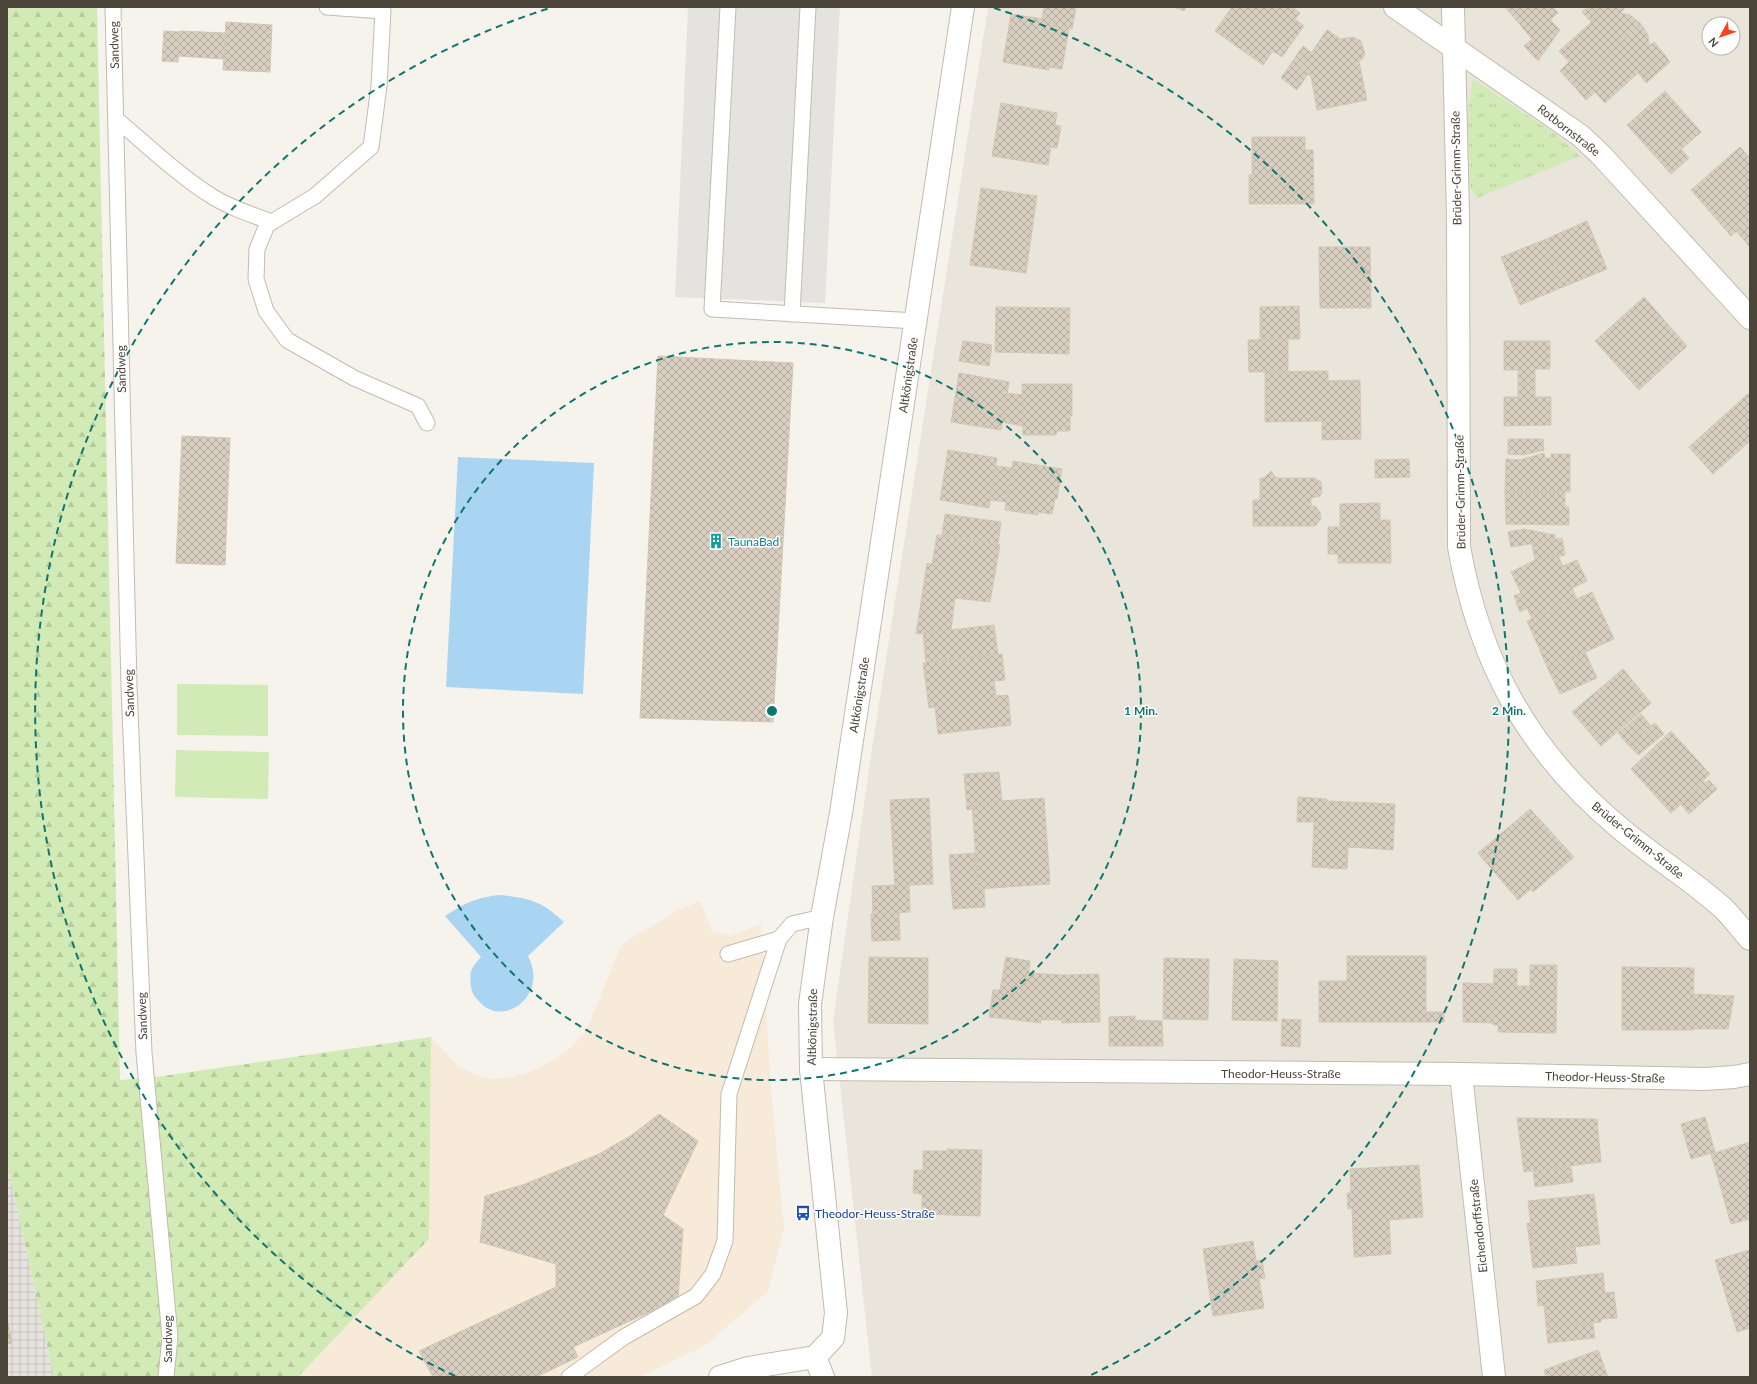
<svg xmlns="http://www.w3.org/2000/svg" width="1757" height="1384" viewBox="0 0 1757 1384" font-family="Lato,sans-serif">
<defs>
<pattern id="industrial-grid" width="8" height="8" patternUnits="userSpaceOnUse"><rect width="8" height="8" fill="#e6e2dd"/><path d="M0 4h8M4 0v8" fill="none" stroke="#c7c3be"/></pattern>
<pattern id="grass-tufts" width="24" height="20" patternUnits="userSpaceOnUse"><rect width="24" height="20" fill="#d2eab5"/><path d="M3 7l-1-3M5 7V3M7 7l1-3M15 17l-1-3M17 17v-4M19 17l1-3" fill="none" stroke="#b6ca9c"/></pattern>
<pattern id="forest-firs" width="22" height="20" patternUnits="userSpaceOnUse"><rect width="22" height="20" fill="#d2eab5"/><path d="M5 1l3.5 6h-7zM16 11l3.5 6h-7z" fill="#b6ca9c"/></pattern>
<pattern id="building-cross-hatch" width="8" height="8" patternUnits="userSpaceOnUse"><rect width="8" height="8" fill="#d8cfc1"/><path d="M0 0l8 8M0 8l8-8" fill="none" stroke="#b1aa9e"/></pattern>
</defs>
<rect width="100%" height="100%" fill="#f6f3ec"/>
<path fill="#eae5da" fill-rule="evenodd" d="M988 7H1750V1377H872L833 1021 871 755ZM1709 24H1733V48H1709Z"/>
<polygon fill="#f7ead8" points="700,901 712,931 730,936 761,924 771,1091 784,1228 768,1291 704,1346 640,1377 298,1377 429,1239 431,1037 458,1066 477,1075 493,1079 513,1077 533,1071 553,1060 570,1048 586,1031 620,948 630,939 646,929 677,911"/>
<polygon fill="url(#industrial-grid)" points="7,1162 54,1377 7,1377"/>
<polygon fill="url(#grass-tufts)" points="1473,79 1554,133 1580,156 1477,198 1470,186 1468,112"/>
<polygon fill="url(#forest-firs)" points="7,7 97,7 120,1080 156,1077 431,1037 429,1239 298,1377 54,1377 7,1162"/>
<g fill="#d2eab5">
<polygon points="177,684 268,685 268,736 177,735"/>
<polygon points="176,750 269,752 268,799 175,797"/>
</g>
<polygon fill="#e5e3e0" points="688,7 840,7 825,303 675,297"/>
<g fill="#a9d4f2">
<polygon points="458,457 594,463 583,694 446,687"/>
<path d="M499 895C529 898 542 901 564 922L528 956C550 997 500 1030 478 1000 474 996 472 993 471 987 469 971 471 968 481 957L445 916C465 903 475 898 499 895Z"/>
</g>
<g fill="url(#building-cross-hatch)" stroke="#d3c7b4">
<polygon points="1044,7 1076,7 1072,29 1055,26 1056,21 1042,19"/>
<polygon points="1174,7 1186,7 1184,11"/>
<polygon points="1232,7 1292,7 1300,13 1295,19 1304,26 1282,57 1273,51 1263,65 1215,31"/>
<polygon points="1507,7 1553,7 1558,13 1550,20 1560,30 1538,61 1524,46 1532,39 1506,8"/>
<polygon points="1588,7 1603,7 1591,18 1594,20 1591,22 1582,12"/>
<polygon points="1603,7 1623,7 1624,9 1620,13 1630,15 1641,24 1573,85 1560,71 1569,62 1559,51 1594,20 1591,18"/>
<polygon points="1011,14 1056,21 1055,26 1069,28 1062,69 1049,67 1049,70 1003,62"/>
<polygon points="226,22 272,25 270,72 223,70"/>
<polygon points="1641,24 1648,35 1649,46 1654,42 1664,54 1640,75 1638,73 1605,103 1595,92 1586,100 1573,85"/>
<polygon points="1327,30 1341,39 1353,37 1361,41 1365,55 1359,62 1367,100 1317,110 1311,76 1300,69"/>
<polygon points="164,31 179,32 178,62 162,61"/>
<polygon points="180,31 225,33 224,59 178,56"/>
<polygon points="1303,46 1312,53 1300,69 1308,74 1297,90 1281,78"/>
<polygon points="1664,54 1670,62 1646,83 1640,75"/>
<polygon points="1665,91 1701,132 1663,165 1627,125"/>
<polygon points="1001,103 1057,113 1055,125 1061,126 1057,148 1051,147 1048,165 992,156"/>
<polygon points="1252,137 1305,137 1305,150 1313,150 1314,204 1249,204 1249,175 1252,175"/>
<polygon points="1740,147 1750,158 1750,219 1731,236 1691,190"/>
<polygon points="1681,149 1689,158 1671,174 1663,165"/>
<polygon points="981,188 1037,196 1026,273 970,265"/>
<polygon points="1750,219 1750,247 1736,231"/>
<polygon points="1587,221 1607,269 1563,287 1544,240"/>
<polygon points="1544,240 1563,287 1520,305 1501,257"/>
<polygon points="1319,247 1370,247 1371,308 1320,308"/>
<polygon points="1644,297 1687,346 1639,390 1595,341"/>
<polygon points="1299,306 1300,339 1260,339 1260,307"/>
<polygon points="996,307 1070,308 1069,354 995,352"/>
<polygon points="1288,339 1288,372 1249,372 1248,340"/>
<polygon points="963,341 992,345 989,366 959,361"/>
<polygon points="1504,341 1550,341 1550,369 1535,369 1535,384 1518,384 1518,370 1504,370"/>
<polygon points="658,356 793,363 773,722 640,718"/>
<polygon points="1328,371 1328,381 1360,380 1361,439 1322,440 1322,421 1265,422 1265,372"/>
<polygon points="959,373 1009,382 1001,430 951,422"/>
<polygon points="1022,384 1072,384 1072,416 1070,416 1070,431 1057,431 1056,435 1023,435"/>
<polygon points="1518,384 1535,384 1535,397 1551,397 1551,425 1504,426 1504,397 1518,397"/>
<polygon points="1750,392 1750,441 1713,474 1689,447"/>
<polygon points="1007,393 1023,395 1023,426 1002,422"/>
<polygon points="182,436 230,438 225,565 176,563"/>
<polygon points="1508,439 1543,439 1544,450 1523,455 1508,454"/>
<polygon points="948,450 997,458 989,508 940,500"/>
<polygon points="1544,453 1545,458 1551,458 1551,454 1570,454 1570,492 1505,492 1506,459 1520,460"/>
<polygon points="1409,459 1410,477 1375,478 1375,460"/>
<polygon points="1013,461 1062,469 1057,499 1055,499 1052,514 1038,512 1038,515 1005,510"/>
<polygon points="996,466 1012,468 1006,502 990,500"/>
<polygon points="1271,471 1276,478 1314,478 1321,482 1322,492 1320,496 1311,498 1311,506 1315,506 1320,512 1321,519 1315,526 1253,526 1253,500 1260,500 1260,478 1264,478"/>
<polygon points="1505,492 1565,492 1565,507 1569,507 1569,525 1506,524"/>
<polygon points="1380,503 1380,520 1390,520 1391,563 1338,563 1338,554 1328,554 1328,527 1340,527 1340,504"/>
<polygon points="945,514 1001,522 998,544 942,535"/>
<polygon points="1524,529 1555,535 1555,540 1511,547 1508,532"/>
<polygon points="937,535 1000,545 990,602 955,598 951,630 916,634 927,563 932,564"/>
<polygon points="1562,538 1565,555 1535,560 1532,544"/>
<polygon points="1558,556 1563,566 1577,560 1587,581 1572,588 1577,599 1532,619 1527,608 1520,612 1514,596 1521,593 1511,572 1535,560"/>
<polygon points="1592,592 1614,639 1548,669 1527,621"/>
<polygon points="994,625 998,654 926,662 923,633"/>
<polygon points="1585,652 1597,678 1560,694 1548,669"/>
<polygon points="1002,654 1005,680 994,681 996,696 1008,695 1011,725 938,734 935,707 929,708 923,663"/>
<polygon points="1623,669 1651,703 1601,746 1572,712"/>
<polygon points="1641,714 1651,726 1628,745 1618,733"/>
<polygon points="1655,723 1664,734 1638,755 1628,744"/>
<polygon points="1671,731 1710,774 1704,780 1704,784 1671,813 1631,769"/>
<polygon points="999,772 1002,801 972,803 972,809 967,810 964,774"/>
<polygon points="1709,780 1717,789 1689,814 1681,804"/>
<polygon points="1298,797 1327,799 1327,801 1395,804 1393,850 1348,847 1347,869 1312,867 1314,822 1297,822"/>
<polygon points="929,798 933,884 895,886 890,800"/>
<polygon points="1044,798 1050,884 978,889 972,803"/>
<polygon points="1530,809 1574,857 1533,892 1531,889 1518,900 1478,853"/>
<polygon points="975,853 978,889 984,888 985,907 953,909 949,855"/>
<polygon points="895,885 895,886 909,885 910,912 873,914 872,886"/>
<polygon points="899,913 900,940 872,941 871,914"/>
<polygon points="1347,956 1426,956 1426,1012 1444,1012 1444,1022 1319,1022 1319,981 1347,981"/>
<polygon points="869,957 928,958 928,1024 868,1023"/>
<polygon points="1006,957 1030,961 1029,973 1064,975 1099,974 1100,1022 1062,1023 1062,1020 1040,1020 1041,1023 989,1017 993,990 1000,990"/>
<polygon points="1164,958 1209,959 1208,1020 1163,1019"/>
<polygon points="1234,959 1278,961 1277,1021 1232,1020"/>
<polygon points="1530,965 1557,965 1556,1033 1498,1032 1498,1025 1493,1025 1494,969 1517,969 1517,986 1530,986"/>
<polygon points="1622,967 1694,968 1693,1030 1622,1030"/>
<polygon points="1463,983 1494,984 1493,1023 1463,1022"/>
<polygon points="1693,994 1734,996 1728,1029 1693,1029"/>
<polygon points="1135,1016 1135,1046 1109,1046 1109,1017"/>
<polygon points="1282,1019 1301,1020 1300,1047 1281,1046"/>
<polygon points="1135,1020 1162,1021 1163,1046 1135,1046"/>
<polygon points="659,1114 698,1141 663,1215 683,1229 678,1299 573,1347 578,1357 536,1377 433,1377 419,1351 556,1287 556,1264 480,1242 485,1196 525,1184 599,1154 632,1135"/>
<polygon points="1705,1117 1715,1152 1691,1159 1681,1124"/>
<polygon points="1517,1118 1597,1119 1601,1162 1524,1172"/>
<polygon points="1750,1142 1750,1219 1731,1224 1711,1154"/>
<polygon points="947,1149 982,1150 980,1216 922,1214 922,1194 913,1193 914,1170 923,1170 923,1151 948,1151"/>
<polygon points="1419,1165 1423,1217 1389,1220 1391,1254 1354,1257 1352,1208 1348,1209 1347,1193 1351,1193 1350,1169"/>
<polygon points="1571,1167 1573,1182 1535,1187 1533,1171"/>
<polygon points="1594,1194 1600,1244 1534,1252 1528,1201"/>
<polygon points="1527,1223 1531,1223 1534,1252 1575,1247 1577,1263 1533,1268"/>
<polygon points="1253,1241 1256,1261 1262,1260 1265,1278 1259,1279 1264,1308 1213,1316 1203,1249"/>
<polygon points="1750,1250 1750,1328 1737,1332 1715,1260"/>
<polygon points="1603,1273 1605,1293 1614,1292 1617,1318 1601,1319 1601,1322 1549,1328 1546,1305 1538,1306 1536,1281"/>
<polygon points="1544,1305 1546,1305 1549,1328 1593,1323 1595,1338 1548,1343"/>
<polygon points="7,1318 12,1343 7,1344"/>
<polygon points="1598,1350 1608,1377 1546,1377 1544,1370"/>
</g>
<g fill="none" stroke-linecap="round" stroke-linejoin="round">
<g stroke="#c2bbae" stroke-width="17">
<g id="service">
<polyline points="113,7 129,686 144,1053 170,1337 166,1377"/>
<polyline points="327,7 383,11 379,86 371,147 315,196 267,225 257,249 256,279 266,311 287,340 354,378 418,406 427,423"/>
<polyline points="728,7 712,309 916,321"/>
<path d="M116 119C147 145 178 175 213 197 231 208 252 215 272 222"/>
<polyline points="792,314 808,7"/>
<polyline points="728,954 779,939"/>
<polyline points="569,1377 624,1337 696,1296 713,1274 725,1241 729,1094 779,939 792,924 822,917"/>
</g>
</g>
<g stroke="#c2bbae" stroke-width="24">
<g id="minor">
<polyline points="1395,7 1581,136 1601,155 1750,318"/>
<path d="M1453 7 1458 215 1459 547C1480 664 1529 753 1621 829 1654 857 1692 880 1724 909 1733 918 1741 929 1750 939"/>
<polyline points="811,1069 1461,1074 1705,1079 1734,1077 1750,1074"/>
<polyline points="1461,1074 1494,1377"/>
<polyline points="815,1357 823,1377"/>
</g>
</g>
<g stroke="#c2bbae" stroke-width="24">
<polyline id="tertiary" points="720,1377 748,1368 815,1357 833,1338 836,1313 811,1069 810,1004 822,917 841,813 963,7"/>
</g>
<use href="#service" stroke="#fff" stroke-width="15"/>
<use href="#minor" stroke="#fff" stroke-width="22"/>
<use href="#tertiary" stroke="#fff" stroke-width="22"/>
</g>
<g fill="none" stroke="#0f766e" stroke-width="2" stroke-dasharray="7 5">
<circle cx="772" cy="711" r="369"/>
<path d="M455 1376A737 737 0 0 1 550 8M994 8A737 737 0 0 1 1089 1376"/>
</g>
<defs>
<g id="building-bare" transform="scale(1.2)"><path d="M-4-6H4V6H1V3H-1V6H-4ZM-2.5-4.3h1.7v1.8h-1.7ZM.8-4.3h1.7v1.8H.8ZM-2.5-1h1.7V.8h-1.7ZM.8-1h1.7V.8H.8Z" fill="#0f9aa8" stroke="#fff" stroke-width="2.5" paint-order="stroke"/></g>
<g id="bus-bare" transform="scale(1.2)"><path d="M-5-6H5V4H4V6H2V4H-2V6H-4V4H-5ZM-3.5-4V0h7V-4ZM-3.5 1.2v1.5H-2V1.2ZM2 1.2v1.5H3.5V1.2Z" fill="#1a4fb4" stroke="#fff" stroke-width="2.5" paint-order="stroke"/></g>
</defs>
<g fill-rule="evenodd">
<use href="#building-bare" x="716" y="541"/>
<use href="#bus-bare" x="803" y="1213"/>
</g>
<g text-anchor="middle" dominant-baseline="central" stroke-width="3" stroke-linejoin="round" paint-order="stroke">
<g font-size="12" fill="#4b4439" stroke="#fff">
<text transform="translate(114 45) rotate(-91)">Sandweg</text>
<text transform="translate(1569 130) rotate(38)">Rotbornstraße</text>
<text transform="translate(1456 168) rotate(-91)">Brüder-Grimm-Straße</text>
<text transform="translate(121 369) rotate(-91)">Sandweg</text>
<text transform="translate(908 375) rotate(-82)">Altkönigstraße</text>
<text transform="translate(1460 492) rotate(-91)">Brüder-Grimm-Straße</text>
<text transform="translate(129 693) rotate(-92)">Sandweg</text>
<text transform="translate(859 695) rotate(-81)">Altkönigstraße</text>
<text transform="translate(1638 840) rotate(39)">Brüder-Grimm-Straße</text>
<text transform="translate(142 1016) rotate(-92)">Sandweg</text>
<text transform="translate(812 1027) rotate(-89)">Altkönigstraße</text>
<text x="1281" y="1073">Theodor-Heuss-Straße</text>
<text transform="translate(1605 1077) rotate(1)">Theodor-Heuss-Straße</text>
<text transform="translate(1478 1226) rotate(-96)">Eichendorffstraße</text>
<text transform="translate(167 1339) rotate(-90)">Sandweg</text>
</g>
<g font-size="12" fill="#0d838f" stroke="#fff" text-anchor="start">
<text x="728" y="541">TaunaBad</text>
</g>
<g font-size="12" fill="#164399" stroke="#fff" text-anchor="start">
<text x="815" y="1213">Theodor-Heuss-Straße</text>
</g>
</g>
<circle cx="772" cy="711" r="6" fill="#0f766e" stroke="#fff" stroke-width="2"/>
<g font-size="12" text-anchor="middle" font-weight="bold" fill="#0f766e" stroke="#fff" stroke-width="3" stroke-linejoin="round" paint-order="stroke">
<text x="1141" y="715">1 Min.</text>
<text x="1509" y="715">2 Min.</text>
</g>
<rect width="1757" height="1384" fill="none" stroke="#4b4439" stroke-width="16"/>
<g transform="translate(1721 36) rotate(230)"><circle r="19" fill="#ffffff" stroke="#b7b4b0"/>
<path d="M0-3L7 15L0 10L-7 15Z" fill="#fc3f1d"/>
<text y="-6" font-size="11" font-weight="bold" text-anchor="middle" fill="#4b4439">N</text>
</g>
</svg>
